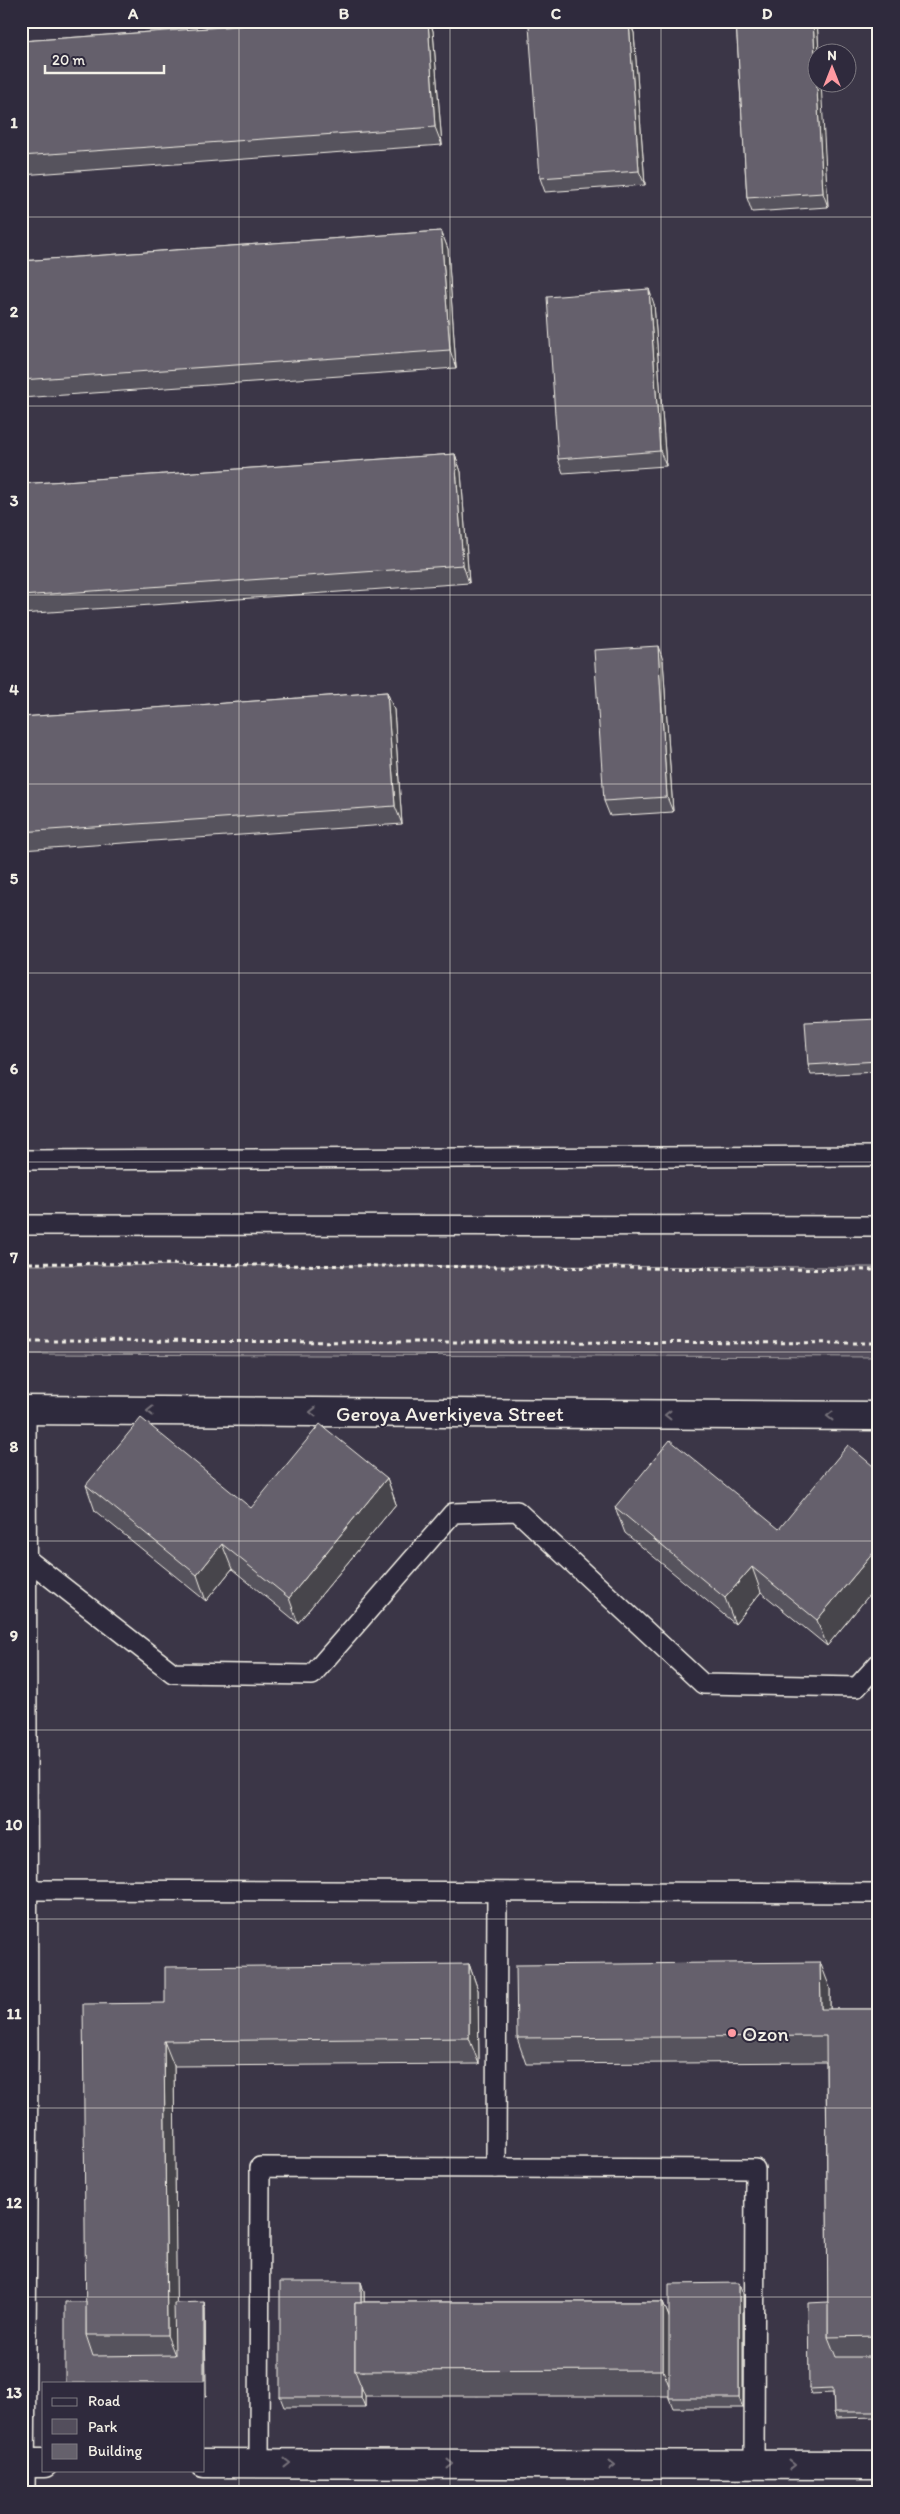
<svg xmlns="http://www.w3.org/2000/svg" width="900" height="2514" viewBox="0 0 900 2514" font-family="Itim,sans-serif">
<rect width="100%" height="100%" fill="#3b3647"/>
<filter id="ink" filterUnits="userSpaceOnUse"><feTurbulence type="fractalNoise" baseFrequency=".02" numOctaves="2"/><feDisplacementMap in="SourceGraphic" scale="10" xChannelSelector="R" yChannelSelector="G"/><feConvolveMatrix kernelMatrix="1 2 1 2 8 2 1 2 1" color-interpolation-filters="sRGB"/></filter>
<g filter="url(#ink)">
<polygon fill="#534e5c" stroke="#a4a0a2" points="21,1265 879,1267 879,1357 21,1354"/>
<g fill="none" stroke-linecap="round" stroke-linejoin="round">
<g stroke="#f4f1e8" stroke-width="22">
<g id="lane">
<polyline points="21,1160 879,1156"/>
<polyline points="21,1225 879,1226"/>
<polyline points="27,1559 173,1673 312,1675 453,1513 517,1511 703,1684 857,1687 879,1663"/>
<polyline points="27,1890 879,1893"/>
<polyline points="496,2168 497,1892"/>
<polyline points="259,2463 260,2167 755,2169 754,2465"/>
<polyline points="25,2493 28,2057 26,1410"/>
</g>
</g>
<g stroke="#f4f1e8" stroke-width="31">
<g id="street">
<polyline points="21,1410 879,1416"/>
<polyline points="21,2463 44,2463"/>
<polyline points="204,2463 879,2465"/>
</g>
</g>
<g stroke="#f4f1e8" stroke-width="3" stroke-dasharray="4 4" stroke-linecap="butt">
<polyline points="21,1263 879,1270"/>
<polyline points="21,1341 879,1343"/>
</g>
<use href="#lane" stroke="#2f2a3d" stroke-width="19"/>
<use href="#street" stroke="#2f2a3d" stroke-width="28"/>
</g>
<g fill="#57535d" stroke="#f4f1e8">
<polygon points="309,21 430,21 433,31 442,145 21,175 21,41"/>
<polygon points="598,21 630,21 634,33 645,185 545,192 540,178"/>
<polygon points="736,21 817,21 819,52 818,52 828,207 752,212 747,198"/>
<polygon points="441,231 448,249 456,368 21,398 21,261"/>
<polygon points="654,304 666,466 563,473 558,459"/>
<polygon points="455,454 461,472 469,583 21,614 21,484"/>
<polygon points="663,660 673,812 610,816 604,801"/>
<polygon points="387,692 394,710 402,824 21,850 21,717"/>
<polygon points="879,1019 879,1072 811,1075 808,1065"/>
<polygon points="879,1471 879,1583 827,1646 761,1592 735,1624 625,1533 615,1507 779,1529"/>
<polygon points="387,1478 396,1504 298,1623 232,1569 206,1601 95,1511 86,1485 251,1508"/>
<polygon points="469,1964 478,1990 479,2064 174,2066 176,2303 205,2308 206,2396 204,2396 204,2383 65,2383 86,2302 165,2003"/>
<polygon points="830,1988 830,2009 879,2009 879,2417 836,2418 834,2412 833,2393 811,2394 809,2389 828,2302 826,2062 526,2064 517,2038"/>
<polygon points="361,2282 364,2292 364,2302 663,2302 669,2317 743,2294 743,2408 673,2408 669,2398 669,2396 365,2396 365,2407 284,2407 280,2397"/>
</g>
<g fill="#47444c" stroke="#f4f1e8">
<polygon points="428,21 430,21 433,31 442,145 435,127"/>
<polygon points="629,21 634,33 645,185 639,171"/>
<polygon points="813,21 817,21 819,52 818,52 818,82 821,82 828,207 823,193"/>
<polygon points="441,231 448,249 456,368 450,350"/>
<polygon points="649,289 654,304 666,466 660,451"/>
<polygon points="455,454 461,472 469,583 463,565"/>
<polygon points="658,646 663,660 673,812 667,797"/>
<polygon points="387,692 394,710 402,824 395,806"/>
<polygon points="387,1478 396,1504 298,1623 289,1598"/>
<polygon points="222,1544 232,1569 206,1601 197,1575"/>
<polygon points="879,1546 879,1583 827,1646 817,1620"/>
<polygon points="752,1567 761,1592 735,1624 725,1598"/>
<polygon points="820,1962 830,1988 830,2035 821,2009"/>
<polygon points="469,1964 478,1990 479,2064 469,2038"/>
<polygon points="164,2041 174,2066 177,2360 167,2335"/>
<polygon points="361,2282 364,2292 365,2371 361,2371"/>
<polygon points="739,2283 743,2294 743,2408 739,2398"/>
<polygon points="204,2302 205,2308 206,2396 204,2391"/>
<polygon points="663,2302 673,2327 673,2396 663,2370"/>
<polygon points="361,2386 365,2396 365,2407 361,2397"/>
</g>
<g fill="#65616c" stroke="#f4f1e8">
<polygon points="309,21 428,21 435,127 21,156 21,41"/>
<polygon points="598,21 629,21 639,171 540,178 529,26"/>
<polygon points="736,21 813,21 823,193 747,198"/>
<polygon points="441,231 450,350 21,380 21,261"/>
<polygon points="649,289 660,451 558,459 547,297"/>
<polygon points="455,454 463,565 21,596 21,484"/>
<polygon points="658,646 667,797 604,801 594,650"/>
<polygon points="387,692 395,806 21,832 21,717"/>
<polygon points="879,1019 879,1061 808,1065 805,1022"/>
<polygon points="141,1418 251,1508 320,1424 387,1478 289,1598 222,1544 197,1575 86,1485"/>
<polygon points="670,1440 779,1529 848,1445 879,1471 879,1546 817,1620 752,1567 725,1598 615,1507"/>
<polygon points="820,1962 821,2009 879,2009 879,2336 828,2337 826,2036 517,2038 516,1965"/>
<polygon points="469,1964 469,2038 164,2041 167,2335 86,2335 83,2004 165,2003 165,1967"/>
<polygon points="280,2282 361,2282 361,2302 355,2302 355,2371 361,2386 361,2397 280,2397"/>
<polygon points="739,2283 739,2398 669,2398 669,2284"/>
<polygon points="65,2302 86,2302 86,2335 93,2356 175,2355 174,2303 204,2302 204,2391 204,2383 65,2383"/>
<polygon points="355,2302 663,2302 663,2370 355,2371"/>
<polygon points="828,2302 828,2337 836,2357 879,2357 879,2412 834,2412 833,2388 809,2389 808,2303"/>
</g>
<defs><path id="oneway-chevron" d="M-2-3.5L2.5 0L-2 3.5" fill="none" stroke-width="1.6" stroke-linecap="round" stroke-linejoin="round" transform="scale(1.25)"/></defs>
<g stroke="#747079">
<use href="#oneway-chevron" transform="translate(150 1411) rotate(-180)"/>
<use href="#oneway-chevron" transform="translate(313 1412) rotate(-180)"/>
<use href="#oneway-chevron" transform="translate(668 1415) rotate(-180)"/>
<use href="#oneway-chevron" transform="translate(830 1416) rotate(-180)"/>
<use href="#oneway-chevron" transform="translate(287 2463)"/>
<use href="#oneway-chevron" transform="translate(450 2464)"/>
<use href="#oneway-chevron" transform="translate(612 2465)"/>
<use href="#oneway-chevron" transform="translate(792 2465)"/>
</g>
</g>
<path fill="none" stroke="#f4f1e8" stroke-width="1" stroke-opacity="0.55" d="M239 21V2493M450 21V2493M661 21V2493M21 217H879M21 406H879M21 595H879M21 784H879M21 973H879M21 1162H879M21 1352H879M21 1541H879M21 1730H879M21 1919H879M21 2108H879M21 2297H879"/>
<circle fill="#ff9aa2" stroke="#2f2a3d" stroke-width="2" cx="732" cy="2033" r="5"/>
<g text-anchor="middle" dominant-baseline="central" stroke-width="4" stroke-linejoin="round" paint-order="stroke">
<g font-size="21" fill="#f4f1e8" stroke="#2f2a3d">
<text x="450" y="1413">Geroya Averkiyeva Street</text>
</g>
<g font-size="21" fill="#f4f1e8" stroke="#2f2a3d" text-anchor="start">
<text x="742" y="2033">Ozon</text>
</g>
</g>
<rect width="900" height="2514" fill="none" stroke="#2f2a3d" stroke-width="55"/>
<rect x="42" y="2382" width="162" height="90" fill="#2f2a3d" stroke="#7e7a81"/>
<rect x="52" y="2398" width="25" height="8" fill="#2f2a3d" stroke="#7e7a81"/>
<text x="88" y="2406" font-size="15" fill="#f4f1e8">Road</text>
<rect x="52" y="2419" width="25" height="15" fill="#534e5c" stroke="#7e7a81"/>
<text x="88" y="2432" font-size="15" fill="#f4f1e8">Park</text>
<rect x="52" y="2444" width="25" height="15" fill="#65616c" stroke="#7e7a81"/>
<text x="88" y="2456" font-size="15" fill="#f4f1e8">Building</text>
<g transform="translate(832 68)"><circle r="24" fill="#2f2a3d" stroke="#7e7a81"/>
<path d="M0-4L9 19L0 12L-9 19Z" fill="#ff9aa2"/>
<text y="-8" font-size="14" font-weight="bold" text-anchor="middle" fill="#f4f1e8">N</text>
</g>
<path d="M45 65v8h119v-8" fill="none" stroke="#f4f1e8" stroke-width="2.5"/>
<text x="52" y="65" font-size="15" fill="#f4f1e8" stroke="#2f2a3d" stroke-width="4" paint-order="stroke">20 m</text>
<rect x="28" y="28" width="844" height="2458" fill="none" stroke="#f4f1e8" stroke-width="2"/>
<g font-size="16" text-anchor="middle" font-weight="bold" fill="#f4f1e8">
<text x="133" y="19">A</text>
<text x="344" y="19">B</text>
<text x="556" y="19">C</text>
<text x="767" y="19">D</text>
<text x="14" y="128">1</text>
<text x="14" y="317">2</text>
<text x="14" y="506">3</text>
<text x="14" y="695">4</text>
<text x="14" y="884">5</text>
<text x="14" y="1074">6</text>
<text x="14" y="1263">7</text>
<text x="14" y="1452">8</text>
<text x="14" y="1641">9</text>
<text x="14" y="1830">10</text>
<text x="14" y="2019">11</text>
<text x="14" y="2208">12</text>
<text x="14" y="2398">13</text>
</g>
</svg>
